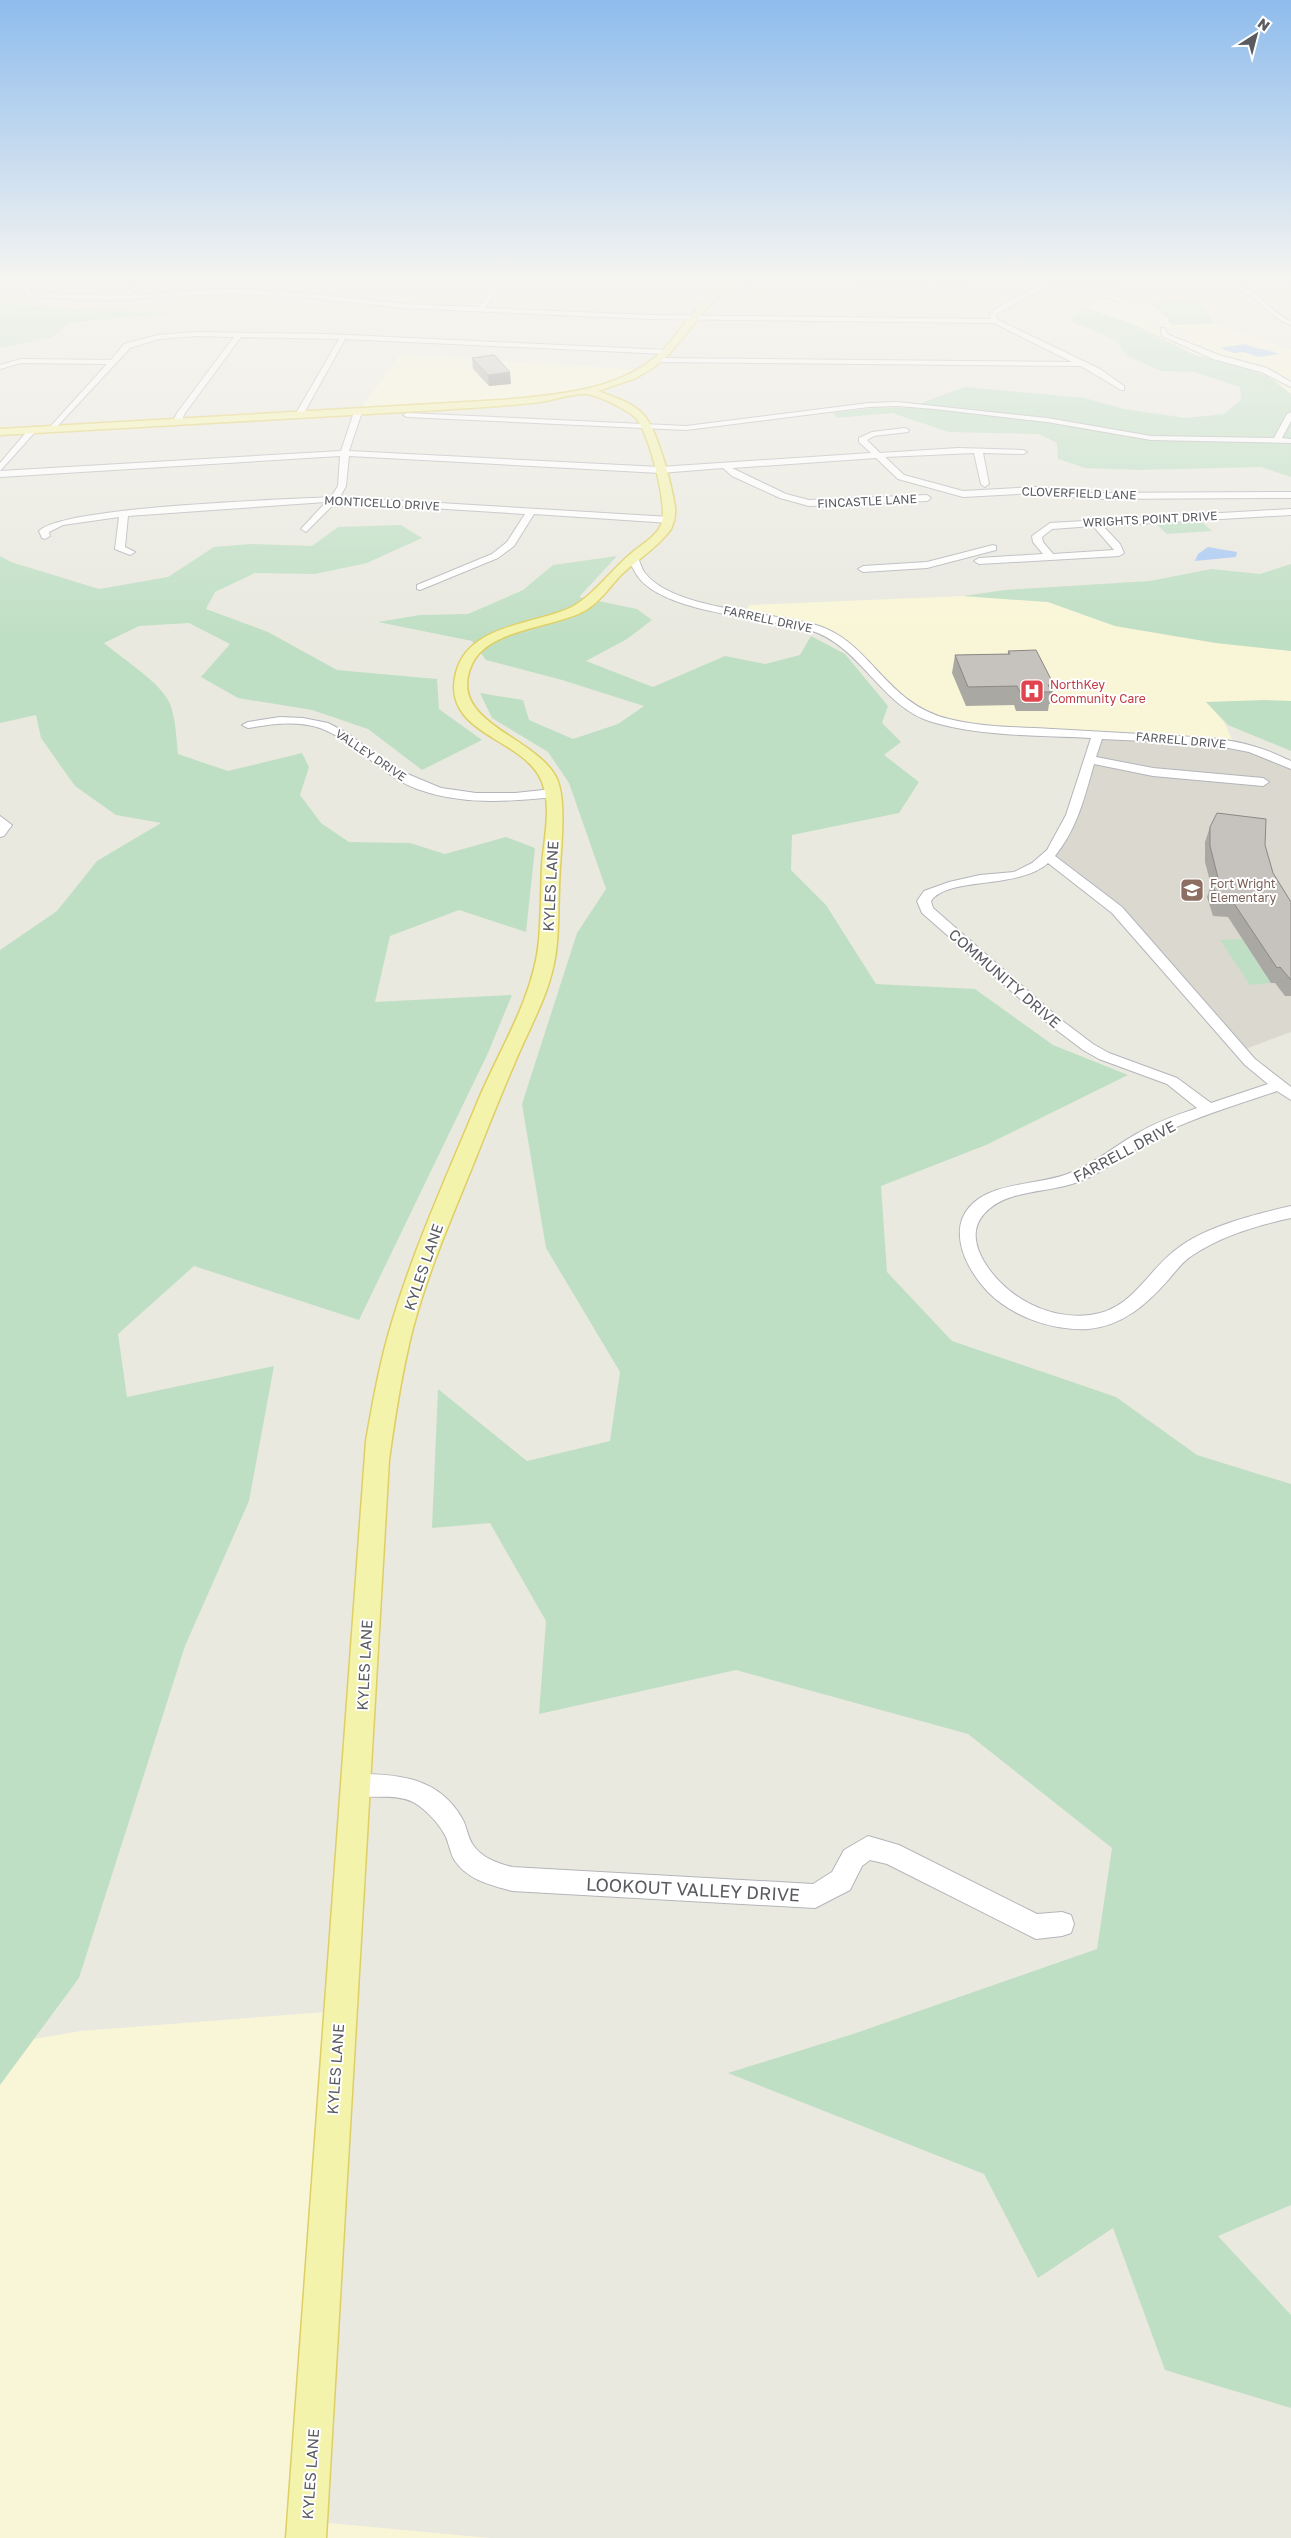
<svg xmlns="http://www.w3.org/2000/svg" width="1291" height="2538" viewBox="0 0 1291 2538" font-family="'Golos Text',sans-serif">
<rect width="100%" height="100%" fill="#eae9e0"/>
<g fill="#f9f6d7">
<polygon points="1109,296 1125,301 1153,303 1153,307 1168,318 1192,325 1214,324 1291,350 1291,394 1269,377 1241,366 1195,355 1131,323 1085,308"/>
<polygon points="399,356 441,357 644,370 612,383 554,397 358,412"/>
<polygon points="963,596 1048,602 1115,626 1216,643 1291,651 1291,701 1206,702 1224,722 1235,746 973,727 919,712 852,649 813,627 745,615 749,605"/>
<polygon points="339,2011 307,2521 490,2538 0,2538 0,2085 34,2039 81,2031"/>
</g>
<polygon fill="#dad8cf" points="1098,734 1235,746 1291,765 1291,1032 1240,1051 1151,947 1054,860"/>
<g fill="#bfdfc4">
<path d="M1189 299C1203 302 1207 313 1214 324L1174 325 1169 323 1168 318 1152 304 1157 302Z"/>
<polygon points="0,303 73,310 171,313 68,323 53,337 0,348"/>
<polygon points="1085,308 1131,323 1195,355 1241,366 1269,377 1291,394 1291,477 1261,467 1137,470 1085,468 1058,459 1057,443 1039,434 949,432 892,413 837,418 833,413 874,408 908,408 965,387 1084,398 1124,409 1186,418 1224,414 1241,400 1240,387 1194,372 1161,371 1127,356 1115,340 1069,320"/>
<polygon points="1201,521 1212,531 1167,534 1156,524"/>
<path d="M401 525 422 538 367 563 315 574 255 573 215 592 206 609 268 632 337 670 437 679 439 709 482 740 422 770 368 729 312 710 238 698 201 677 230 644 189 623 139 626 104 643C120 657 163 684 170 704 176 720 176 737 178 754L228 771 302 753 309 767 300 795 321 823 349 842 410 843 445 854 506 837 535 848 526 932 459 910 390 936 375 1002 512 995 488 1053 359 1320 194 1266 118 1334 127 1397 274 1366 249 1501 185 1646 79 1978 0 2085V950L57 911 97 861 161 823 116 815 75 786 41 738 36 715 0 723V556L11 562 99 589 168 577 214 547 251 544 312 546 338 527Z"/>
<polygon points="617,556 579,597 637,609 652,620 627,639 586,661 653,687 725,656 765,664 800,655 811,636 845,654 888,706 882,723 901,742 884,755 919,782 899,813 792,835 791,870 826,905 876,984 975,989 1053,1045 1128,1075 986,1145 881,1186 887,1272 952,1341 1116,1397 1197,1455 1291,1484 1291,2205 1218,2236 1291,2315 1291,2408 1165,2370 1113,2228 1038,2278 984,2174 728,2073 853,2034 1097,1949 1112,1848 968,1734 736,1670 539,1714 546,1621 490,1523 432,1528 438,1389 527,1461 610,1441 620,1372 546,1248 522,1104 577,933 606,889 569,783 548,752 492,718 480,693 523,700 529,720 573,739 618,724 644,706 562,680 486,660 472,641 378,622 420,615 468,614 523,590 553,565"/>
<polygon points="1291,564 1291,651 1216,643 1115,626 1048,602 963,596 1005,590 1150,581 1211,569 1260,574"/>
<polygon points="1265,700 1291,701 1291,751 1228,725 1206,702"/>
<polygon points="1242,939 1271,983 1250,985 1220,940"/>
</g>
<g fill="#a7c8f4">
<path d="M1245 344C1257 349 1267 349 1279 354L1258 357 1244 352 1233 353 1220 348Z"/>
<polygon points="1208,547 1237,552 1236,557 1195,561 1198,554"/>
</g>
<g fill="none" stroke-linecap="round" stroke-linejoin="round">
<g stroke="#b3b5ba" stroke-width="2">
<g id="minor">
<path d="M26 282H32L30 292 34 293 122 295 138 282H145L129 295 231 289 313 294 405 304 479 307 498 282H504L485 308 649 315 991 319 990 315 995 309 1038 286 819 284 816 282 1233 284C1260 290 1267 311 1291 321V325C1268 318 1257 293 1233 288L1047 286 996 315 998 320 1100 369 1124 386V390H1121L1081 366 658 362 654 360 658 358 1072 362 994 323 649 319 405 308 313 298 231 293 109 300 33 297 24 293Z"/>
<polygon points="589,282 779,282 776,284 665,287"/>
<polygon points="1091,290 1121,298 1122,299 1119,301 1089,293"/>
<polygon points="1161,328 1165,328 1167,334 1219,355 1267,368 1291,382 1291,387 1261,372 1213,359 1162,336"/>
<polygon points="196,332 327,334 666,350 670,352 666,354 345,339 303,415 299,417 295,415 339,339 241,337 185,413 180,424 177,424 173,422 177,413 234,337 196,336 159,339 130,348 52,432 49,432 49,428 107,364 21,363 0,369 0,365 21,359 111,360 124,344 158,335"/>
<polygon points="897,402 1047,418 1151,436 1274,438 1287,414 1291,412 1291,421 1282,438 1291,439 1291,443 1151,440 1047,422 935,409 897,406 869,407 686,430 407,417 403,415 407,413 686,426 869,403"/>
<path d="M358 410 362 412 349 451 660 467 871 453 859 442V438L872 432 905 428 909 430 908 432 874 436 867 440 880 453 958 448 1023 450 1027 452 1023 454 983 453 989 484 985 487 981 484 974 453 885 457 904 475 963 491 1036 487 1089 493 1291 492V498L1089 499 1036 493 963 497 898 479 876 458 732 468 786 494 809 500 927 495 931 498 927 501 809 506 780 498 732 476 723 468 660 473 349 456 346 486 340 497 670 517 675 520 670 523 534 514 514 546 498 558 420 590 417 589V585L492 554 507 542 525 514 336 502 306 532 301 529 326 502 128 516 125 547 135 552 130 555 115 549 119 517 63 525 49 532 50 536 45 539 42 538 39 531C65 506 283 500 331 497L338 486 340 456 0 477V471L341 451 354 412Z"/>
<polygon points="29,429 36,431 0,471 0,463"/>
<path d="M1291 509V515L1103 526 1120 544 1124 553 1119 556 979 564 974 561 979 558 1043 554 1033 542 1032 536 1050 523ZM1093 526 1114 550 1053 554 1043 542 1042 537 1052 529Z"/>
<polygon points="993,545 996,546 996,550 927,568 863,572 858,569 863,566 927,562"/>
<path d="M631 556H637C640 561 641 568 645 573 673 610 773 612 816 625 871 641 885 704 949 719 977 726 1006 727 1035 728 1077 730 1117 733 1159 735 1191 737 1225 737 1256 747 1268 750 1279 756 1291 761V769L1249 752 1208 744 1102 739 1096 757 1153 768 1263 778 1269 782 1263 786 1153 776 1094 764C1085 796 1077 829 1055 856L1122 907 1255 1059 1291 1087V1100L1277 1091C1237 1105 1198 1116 1161 1134 1130 1149 1105 1174 1072 1184 1044 1193 1005 1190 984 1214 964 1236 984 1266 1001 1283 1024 1306 1058 1319 1090 1315 1133 1310 1147 1270 1178 1248 1207 1226 1256 1214 1291 1206V1218C1258 1225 1221 1236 1193 1255 1183 1261 1176 1271 1169 1279 1147 1304 1123 1326 1088 1329 1053 1331 1013 1317 988 1292 957 1259 941 1209 997 1190 1022 1182 1049 1182 1073 1172 1097 1162 1116 1145 1138 1133 1156 1122 1177 1115 1197 1108L1167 1084 1099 1059 1083 1050 1050 1025 922 913 917 901 924 891 949 882 980 875 1014 872 1032 863 1047 850 1066 815 1091 738C1039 735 983 737 932 722 880 706 861 645 809 630 767 617 654 614 634 570 631 565 629 561 631 556ZM1048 863 1112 913 1245 1065 1268 1084 1211 1103 1177 1078 1109 1053 1093 1044 1060 1019 933 908 931 901C948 876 1018 890 1048 863Z"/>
<path d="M280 717 303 718 328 723 347 733 398 770 441 788 476 793H515L553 789 559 793 553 797C507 802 461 805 417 789 380 775 356 741 320 728 297 720 271 724 248 728L242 725 248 722Z"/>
<polygon points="0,816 12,825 4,836 0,837"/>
<path d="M357 1774C400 1774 440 1778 463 1820 467 1828 468 1838 473 1845 482 1858 497 1863 512 1867L813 1884 832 1872 844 1850 868 1836 899 1845 1037 1914 1062 1912 1071 1915 1074 1924 1071 1933 1062 1936 1036 1939 887 1864 870 1860 862 1866 850 1890 815 1908 512 1891C491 1885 468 1880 455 1861 450 1853 449 1843 445 1835 439 1824 425 1808 413 1802 393 1792 369 1801 349 1793L345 1785 349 1777Z"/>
</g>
</g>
<g stroke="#dfce64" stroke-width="3">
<path id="major" d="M721 282H729L669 354 654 367 636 378 598 391C613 397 631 402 642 413 657 427 672 486 675 507 676 515 674 522 671 529 658 547 638 559 622 574 610 586 601 601 586 610 555 628 489 628 472 664 445 723 536 735 557 779 568 804 559 861 559 890 558 916 559 943 553 968 545 1003 526 1034 513 1067 499 1099 486 1132 473 1165 451 1219 428 1272 413 1328 402 1371 395 1416 389 1460L326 2538H286L366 1441C373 1401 380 1361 392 1322 415 1245 449 1171 480 1096 502 1045 534 996 539 940 541 915 541 890 542 865 544 837 554 800 538 774 515 737 441 731 456 673 468 624 535 625 572 607 593 596 614 567 634 551 643 544 656 536 661 525 669 508 649 433 636 418 628 410 598 395 586 394 574 393 553 400 540 402 506 406 472 408 438 410 292 418 146 427 0 435V429L501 400C555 395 624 391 664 349 684 327 699 302 721 282Z"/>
</g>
<use href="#minor" fill="#fff" fill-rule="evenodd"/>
<use href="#major" fill="#f4f3ab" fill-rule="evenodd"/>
</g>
<g fill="#aaa8a3">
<polygon points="472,358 511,384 489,386 473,369"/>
<polygon points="1008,651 1054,685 1050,704 1049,704 1048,711 1016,711 1014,705 966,706 952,673 955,655 1008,654"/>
<polygon points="1210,827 1265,845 1273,873 1291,902 1291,996 1285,996 1275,983 1271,983 1228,917 1213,916 1207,897 1211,885 1205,862 1205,842"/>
</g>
<polygon fill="#8b8885" points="510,372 511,384 489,386 488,375"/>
<g fill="#c6c3be" stroke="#8b8885">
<polygon points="494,355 510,372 488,375 472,358"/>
<polygon points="1036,650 1054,685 1048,685 1052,692 1020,692 1017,686 968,687 955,655 1010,654 1008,651"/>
<polygon points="1217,813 1266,819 1265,845 1273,873 1291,902 1291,980 1280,967 1277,968 1233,902 1218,900 1212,882 1219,882 1210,846 1210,827"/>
</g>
<linearGradient id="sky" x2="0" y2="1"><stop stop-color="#8ebced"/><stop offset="0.44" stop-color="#f6f5f1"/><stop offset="1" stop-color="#f6f5f1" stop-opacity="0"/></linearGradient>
<rect width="1291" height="637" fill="url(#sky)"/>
<defs>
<g id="hospital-square" transform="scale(1.25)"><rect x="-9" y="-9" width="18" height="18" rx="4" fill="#e0444e" stroke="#fff"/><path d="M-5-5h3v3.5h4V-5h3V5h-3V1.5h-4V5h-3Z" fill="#fff"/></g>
<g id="school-square" transform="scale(1.25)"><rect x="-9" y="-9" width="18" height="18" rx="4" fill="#8d6e63" stroke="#fff"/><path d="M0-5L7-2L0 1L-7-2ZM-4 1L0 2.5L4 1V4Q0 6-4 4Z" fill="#fff"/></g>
</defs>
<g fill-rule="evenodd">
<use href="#hospital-square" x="1032" y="691"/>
<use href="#school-square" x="1192" y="890"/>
</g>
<g text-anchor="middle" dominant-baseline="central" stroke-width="4" stroke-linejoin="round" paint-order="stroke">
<g font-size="12" fill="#595b60" stroke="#fff">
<text transform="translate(1079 493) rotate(2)">CLOVERFIELD LANE</text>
<text transform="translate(867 501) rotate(-3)">FINCASTLE LANE</text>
<text transform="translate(382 503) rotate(3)">MONTICELLO DRIVE</text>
<text transform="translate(1150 519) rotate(-3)">WRIGHTS POINT DRIVE</text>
<text transform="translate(768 619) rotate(12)">FARRELL DRIVE</text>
<text transform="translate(1181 740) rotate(5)">FARRELL DRIVE</text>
<text transform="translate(371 755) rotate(34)">VALLEY DRIVE</text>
</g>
<g font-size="12" fill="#be3a42" stroke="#fff" text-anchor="start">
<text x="1050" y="684">NorthKey<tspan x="1050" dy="14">Community Care</tspan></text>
</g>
<g font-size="12" fill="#785e54" stroke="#fff" text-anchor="start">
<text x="1210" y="883">Fort Wright<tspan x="1210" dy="14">Elementary</tspan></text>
</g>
<g font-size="15" fill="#595b60" stroke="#fff">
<text transform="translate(550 886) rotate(-87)">KYLES LANE</text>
<text transform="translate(1005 978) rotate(41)">COMMUNITY DRIVE</text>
<text transform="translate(1124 1151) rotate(-28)">FARRELL DRIVE</text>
<text transform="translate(423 1267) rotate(-71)">KYLES LANE</text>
<text transform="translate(364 1665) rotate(-87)">KYLES LANE</text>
<text transform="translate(335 2069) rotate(-86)">KYLES LANE</text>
<text transform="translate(310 2474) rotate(-86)">KYLES LANE</text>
</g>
<g font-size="18" fill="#595b60" stroke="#fff">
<text transform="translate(693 1889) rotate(3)">LOOKOUT VALLEY DRIVE</text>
</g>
</g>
<g transform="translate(1256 35) rotate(36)" stroke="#ffffff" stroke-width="4" paint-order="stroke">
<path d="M0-4L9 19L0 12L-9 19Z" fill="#595b60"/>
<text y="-8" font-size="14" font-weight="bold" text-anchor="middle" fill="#595b60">N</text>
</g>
</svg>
